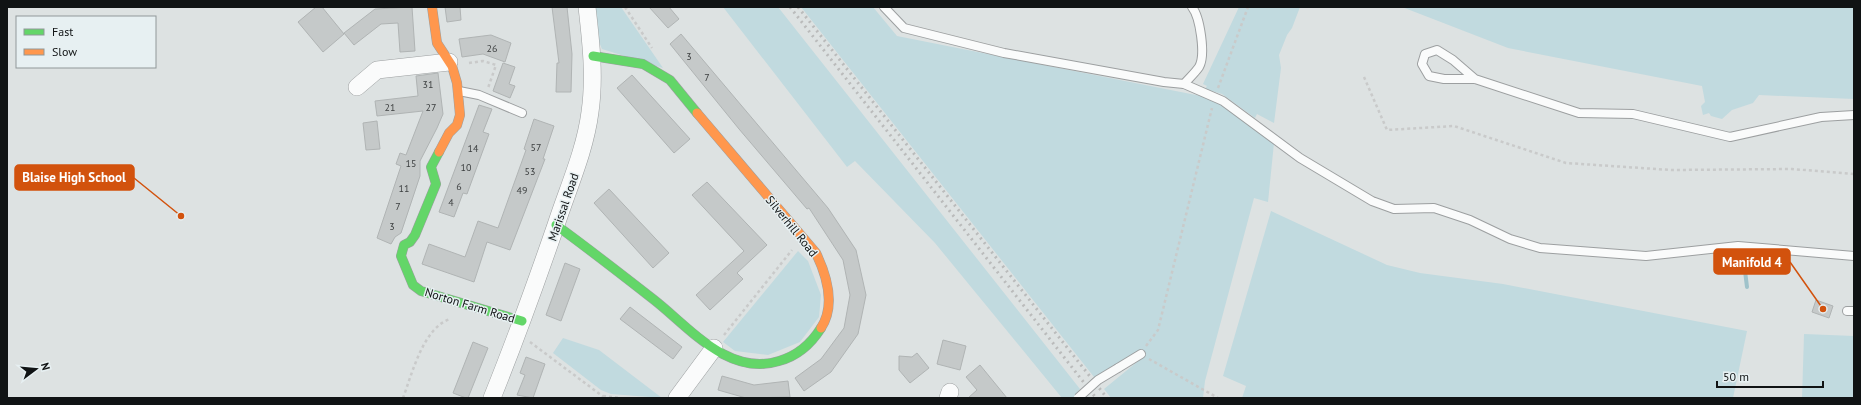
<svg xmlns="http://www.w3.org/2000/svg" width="1861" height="405" viewBox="0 0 1861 405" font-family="'PT Sans',sans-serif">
<rect width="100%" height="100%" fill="#dde2e2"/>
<g fill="#c1dadf">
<polygon points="595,7 621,7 663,68 602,49 599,42"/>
<polygon points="723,7 778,7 1080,389 1073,398 1062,398 935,243 855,161 847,167"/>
<polygon points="801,7 873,7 897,36 1201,96 1218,102 1274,143 1268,202 1254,198 1205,381 1203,398 1111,398 1104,389 1137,362 1133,356 1094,377"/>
<polygon points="1239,7 1300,7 1292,28 1287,35 1279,55 1281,68 1274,123 1257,114 1255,118 1222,94 1205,89 1207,86 1203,84"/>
<polygon points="1402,7 1854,7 1854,99 1759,95 1753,103 1732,110 1722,119 1711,116 1709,113 1703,115 1701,106 1705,102 1702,86 1508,48"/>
<polygon points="1271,211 1387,265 1420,273 1503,284 1747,331 1733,398 1242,398 1246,386 1223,376"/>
<polygon points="798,251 808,261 821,295 819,317 800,342 768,355 735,351 723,342"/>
<polygon points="1804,334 1854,336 1854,398 1802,398"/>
<polygon points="563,338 599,350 662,398 611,394 601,390 553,353"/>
</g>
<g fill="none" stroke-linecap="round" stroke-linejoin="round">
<polyline stroke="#9fc2ca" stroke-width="4" points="1744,263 1747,287"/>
</g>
<g fill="#c5c9c9" stroke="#b0b4b4">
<polygon points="316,7 322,7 344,34 323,52 298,22"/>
<polygon points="412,7 415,51 400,52 398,23 381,24 354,45 344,33 375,9"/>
<polygon points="445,7 460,7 461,20 447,22"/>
<polygon points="552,7 567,7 572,54 571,92 556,92 557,63 559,63"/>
<polygon points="649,7 669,7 679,19 668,28"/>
<polygon points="681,34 828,208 856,250 866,295 858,334 831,372 804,391 795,378 821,359 844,328 850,295 843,260 809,208 807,209 739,129 670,44"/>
<polygon points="491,35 511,43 505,62 483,54 462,57 459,39"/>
<polygon points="503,63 515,67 509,84 515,86 510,98 493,91"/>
<polygon points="438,73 443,114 437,128 420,161 420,176 401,233 395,237 391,244 377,238 401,166 396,164 400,153 406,155 423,111 377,116 375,101 418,96 416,76"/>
<polygon points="632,75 690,139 674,153 617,88"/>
<polygon points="479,105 492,109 483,132 489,134 467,194 463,193 454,217 439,212"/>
<polygon points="534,119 554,126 543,159 545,159 510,250 487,242 474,282 422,264 429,244 465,257 478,221 498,228 526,150 524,149"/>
<polygon points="377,121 380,149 366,150 363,123"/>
<polygon points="707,182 767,245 737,273 743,279 710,310 696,295 744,251 692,195"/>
<polygon points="609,189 669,253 653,268 594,203"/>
<polygon points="565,263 580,269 561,321 546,315"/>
<polygon points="1816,300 1833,306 1829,318 1812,312"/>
<polygon points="630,307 682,347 673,359 620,319"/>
<polygon points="943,340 966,346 960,370 937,364"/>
<polygon points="473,342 488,348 468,398 466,398 453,393"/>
<polygon points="917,353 929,368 910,383 899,370 899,356 912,357"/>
<polygon points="526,357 545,364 533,398 517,395 525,375 520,373"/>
<polygon points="980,365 1007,398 968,398 977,390 966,377"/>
<polygon points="722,376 754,385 788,381 790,397 746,398 718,390"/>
</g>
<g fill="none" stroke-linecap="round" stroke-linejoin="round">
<g stroke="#9c9fa0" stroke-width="10">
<g id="lane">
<polyline points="884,7 904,28 1004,53 1164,82 1184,84 1223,101 1300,158 1372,201 1394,209 1434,208 1470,220 1510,239 1540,248 1646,256 1738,246 1854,256"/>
<polyline points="1475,79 1453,60 1437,50 1425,54 1422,64 1429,76 1444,79 1475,79 1579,113 1633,114 1730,137 1821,117 1854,115"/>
<path d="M1184 84C1189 78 1195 73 1199 67 1206 55 1200 17 1192 7"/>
<polyline points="459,91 479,95 522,113"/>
<polyline points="1847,311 1854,311"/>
<polyline points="1118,368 1141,354"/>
</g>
</g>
<g stroke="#9c9fa0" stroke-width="18">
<g id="street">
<polyline points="357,87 377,70 449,62"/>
<path d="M492 398C515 341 536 283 556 225 568 188 585 151 590 112 595 77 591 42 587 7"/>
<polyline points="677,398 714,348"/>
<polyline points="948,398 950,392"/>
</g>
</g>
<g stroke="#9c9fa0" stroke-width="10">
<g id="fast">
<polyline points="593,56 643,64 670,80 697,113"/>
<polyline points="439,152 431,167 436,184 415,235 410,242 404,245 401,256 413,285 421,291 522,321"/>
<path d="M556 225C589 249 621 274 653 299 688 326 728 377 779 361 797 356 811 344 821 328"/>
</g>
</g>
<g stroke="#9c9fa0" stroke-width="10">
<g id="slow">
<polyline points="432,7 437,43 452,66 457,83 460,115 457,125 449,133 439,152"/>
<path d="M697 113 816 253C827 276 836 305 821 328"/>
</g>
</g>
<g stroke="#c9caca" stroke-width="2.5" stroke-dasharray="3 3" stroke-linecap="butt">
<polyline points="625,7 652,48"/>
<polyline points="469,63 483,61 496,65 488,88"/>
<polyline points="1364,77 1387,130 1454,126 1566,163 1671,170 1792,169 1854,174"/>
<polyline points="1218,88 1248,7"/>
<polyline points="724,335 792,250"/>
<polyline points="530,342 605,398"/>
<polyline points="1146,346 1158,330 1212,108"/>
<polyline points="1149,359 1218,398"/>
<polyline points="603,396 621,398"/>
<path d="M403 398C412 374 423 328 450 319"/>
</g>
<use href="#lane" stroke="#fafbfb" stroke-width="8"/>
<use href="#street" stroke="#fafbfb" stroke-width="17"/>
<use href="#fast" stroke="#63d668" stroke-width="9"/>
<use href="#slow" stroke="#ff974d" stroke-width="9"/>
<g stroke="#babbbb" stroke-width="3" stroke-dasharray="2 4" stroke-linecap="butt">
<polyline points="790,7 1096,398"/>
<polyline points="798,7 1107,398"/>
</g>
<g stroke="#9c9fa0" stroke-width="10" stroke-linecap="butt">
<polyline id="lane-bridge" points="1078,398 1098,380 1118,368"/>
</g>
<use href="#lane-bridge" stroke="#fafbfb" stroke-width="8"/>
</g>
<g text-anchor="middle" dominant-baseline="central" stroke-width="3" stroke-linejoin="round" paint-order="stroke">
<g font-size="10" fill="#3d4041">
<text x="492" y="48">26</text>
<text x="689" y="56">3</text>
<text x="707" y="77">7</text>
<text x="428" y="84">31</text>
<text x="390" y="107">21</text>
<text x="431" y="107">27</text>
<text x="536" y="147">57</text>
<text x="473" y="148">14</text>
<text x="411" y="163">15</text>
<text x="466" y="167">10</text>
<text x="530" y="171">53</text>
<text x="459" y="186">6</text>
<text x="404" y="188">11</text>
<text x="522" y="190">49</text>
<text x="451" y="202">4</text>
<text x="398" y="206">7</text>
<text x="392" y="226">3</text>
</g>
<g font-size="12" fill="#101314" stroke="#e7f0f2">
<text transform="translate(563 207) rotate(-71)">Marissal Road</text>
<text transform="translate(792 226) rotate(51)">Silverhill Road</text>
<text transform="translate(470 305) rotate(17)">Norton Farm Road</text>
</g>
</g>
<path fill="none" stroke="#d2520d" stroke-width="1.5" d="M181 216L134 178M1823 309L1790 262"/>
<g fill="#d2520d" stroke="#e7f0f2" stroke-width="1.5">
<circle cx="181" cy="216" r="4"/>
<circle cx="1823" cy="309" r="4"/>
</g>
<g fill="#d2520d" stroke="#d2520d" stroke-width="1.5">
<rect x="15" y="165" width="119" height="25" rx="4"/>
<rect x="1714" y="249" width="76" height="25" rx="4"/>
</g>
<g font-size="13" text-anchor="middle" font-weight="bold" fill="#fff">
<text x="74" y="182">Blaise High School</text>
<text x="1752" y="267">Manifold 4</text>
</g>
<rect width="1861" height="405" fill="none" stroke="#101314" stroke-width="16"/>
<rect x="16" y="16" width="140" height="52" fill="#e7f0f2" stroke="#919899"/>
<rect x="24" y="29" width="20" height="6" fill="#63d668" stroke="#919899"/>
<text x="52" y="36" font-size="12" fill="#101314">Fast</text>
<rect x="24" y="49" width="20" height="6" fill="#ff974d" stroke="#919899"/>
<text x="52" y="56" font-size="12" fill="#101314">Slow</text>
<g transform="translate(36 369) rotate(74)" stroke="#e7f0f2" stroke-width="3" paint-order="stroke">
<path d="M0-3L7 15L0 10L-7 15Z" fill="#101314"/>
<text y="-6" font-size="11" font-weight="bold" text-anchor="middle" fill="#101314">N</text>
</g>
<path d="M1717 381v6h106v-6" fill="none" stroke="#101314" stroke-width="2"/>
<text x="1723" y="381" font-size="12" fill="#101314" stroke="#e7f0f2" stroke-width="3" paint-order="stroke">50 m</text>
</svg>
